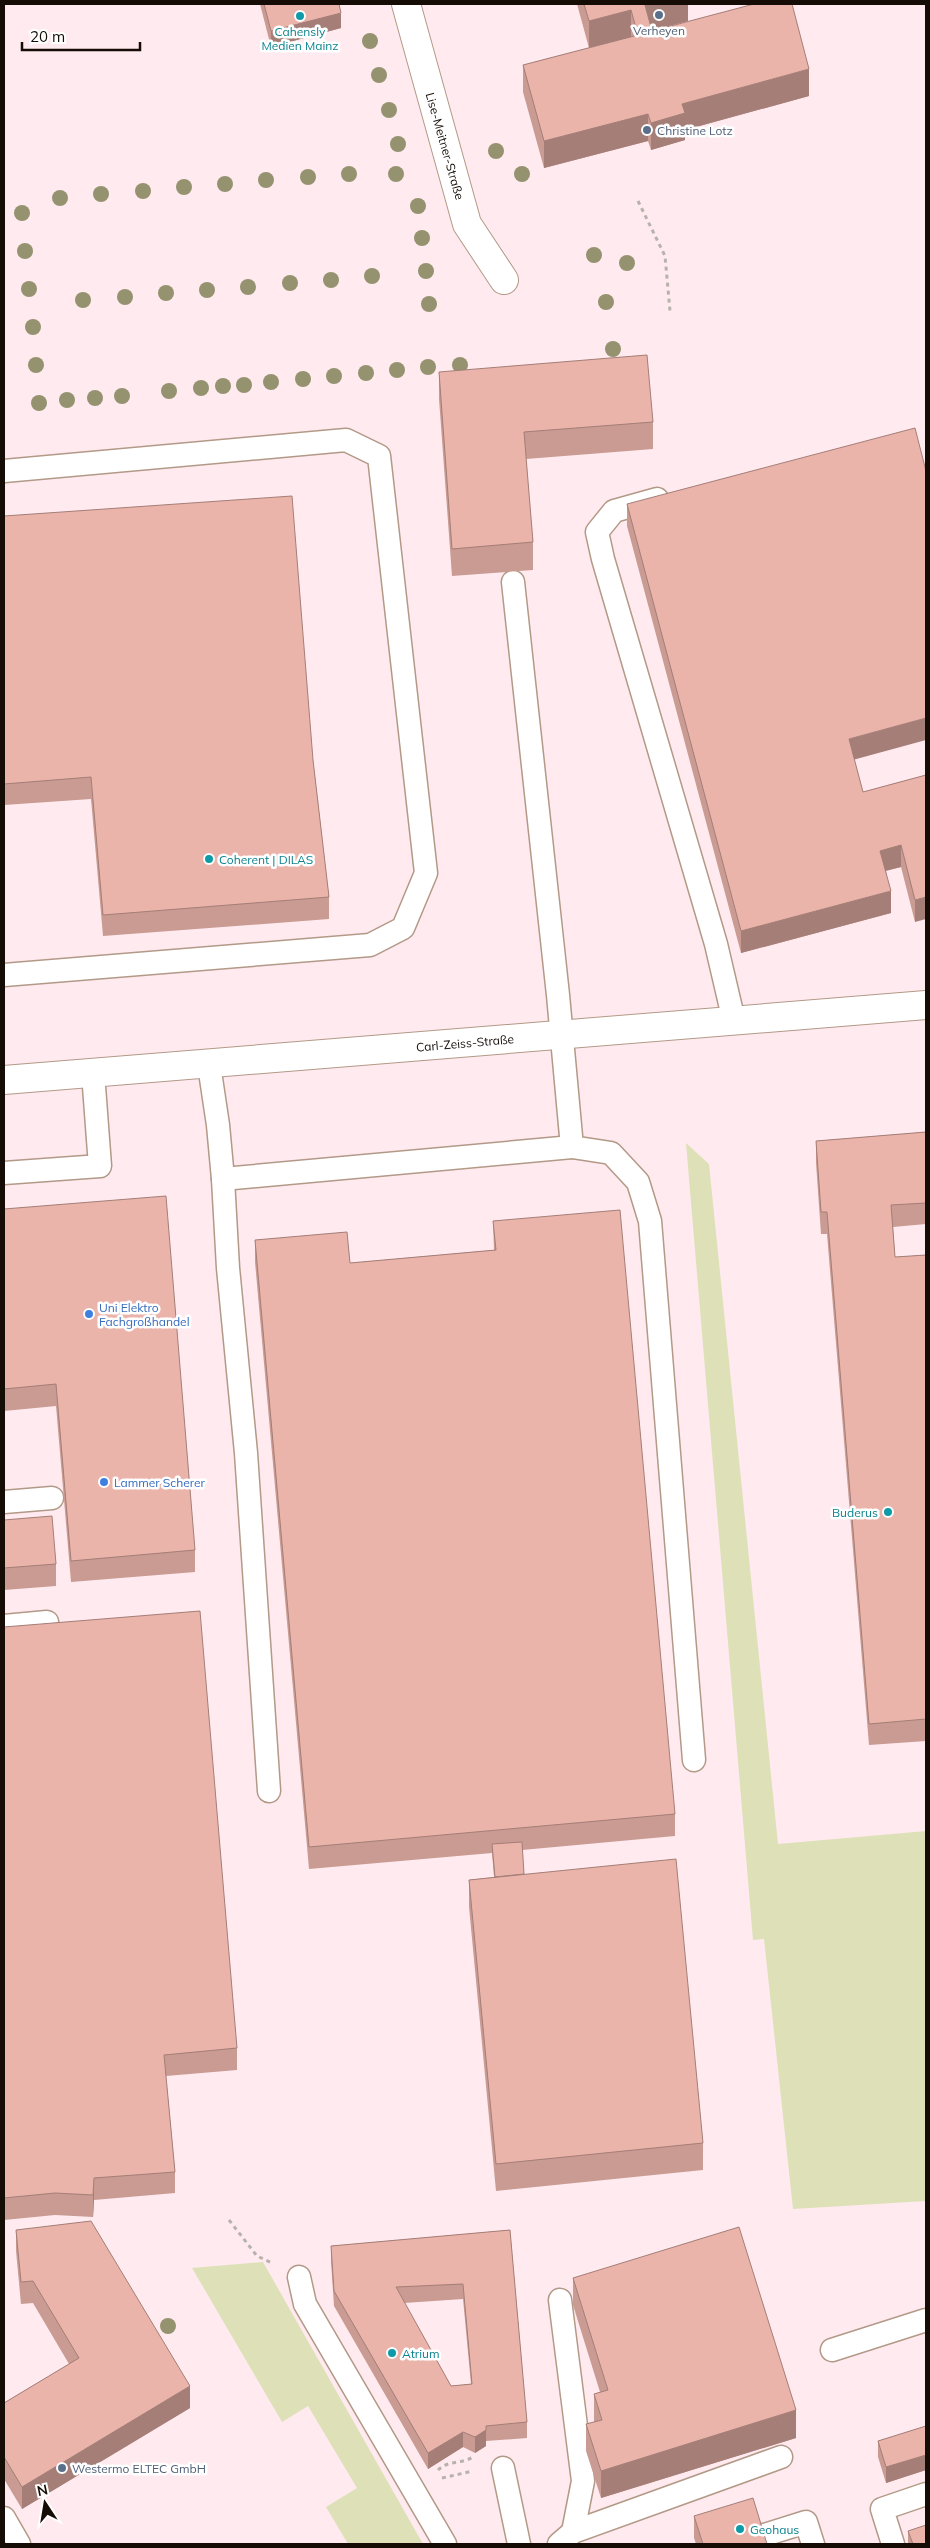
<svg xmlns="http://www.w3.org/2000/svg" width="930" height="2548" viewBox="0 0 930 2548" font-family="Mulish,sans-serif">
<rect width="100%" height="100%" fill="#fff9f5"/>
<rect fill="#ffeaf0" x="4" y="4" width="922" height="2540"/>
<g fill="#dee1b8">
<polygon points="686,1143 709,1164 778,1844 926,1831 926,2201 793,2209 764,1939 753,1940"/>
<polygon points="263,2262 423,2544 348,2544 326,2507 357,2488 308,2406 282,2422 192,2268"/>
</g>
<g fill="none" stroke-linecap="round" stroke-linejoin="round">
<g stroke="#b39987" stroke-width="25">
<g id="service">
<polyline points="4,471 346,440 379,456 426,873 403,928 370,945 4,975"/>
<polyline points="657,499 614,511 597,532 603,559 716,944 734,1021"/>
<polyline points="513,582 558,995 572,1147 611,1153 638,1182 650,1221 694,1760"/>
<polyline points="209,1065 218,1125 223,1179 572,1147"/>
<polyline points="4,1173 100,1166 93,1073"/>
<polyline points="223,1179 228,1268 246,1453 269,1791"/>
<polyline points="4,1502 52,1498"/>
<polyline points="4,1626 47,1622"/>
<polyline points="299,2277 305,2304 445,2544"/>
<polyline points="560,2300 583,2481 573,2532"/>
<polyline points="832,2350 926,2320"/>
<polyline points="503,2468 519,2544"/>
<polyline points="4,2518 19,2544"/>
<polyline points="758,2537 806,2522 813,2544"/>
<polyline points="559,2544 573,2532 781,2457"/>
<polyline points="893,2544 882,2509 926,2494"/>
</g>
</g>
<g stroke="#b39987" stroke-width="30">
<g id="minor">
<polyline points="406,4 467,224 504,280"/>
<polyline points="4,1080 926,1005"/>
</g>
</g>
<g stroke="#b8b2ad" stroke-width="3" stroke-dasharray="4 4" stroke-linecap="butt">
<polyline points="638,201 665,256 670,311"/>
<polyline points="229,2220 257,2256 272,2263"/>
<path d="M438 2470C448 2460 462 2464 473 2457"/>
<polyline points="442,2478 473,2471"/>
</g>
<use href="#service" stroke="#fff" stroke-width="22"/>
<use href="#minor" stroke="#fff" stroke-width="28"/>
</g>
<g fill="#94926f">
<circle cx="370" cy="41" r="8"/>
<circle cx="379" cy="75" r="8"/>
<circle cx="389" cy="110" r="8"/>
<circle cx="398" cy="144" r="8"/>
<circle cx="496" cy="151" r="8"/>
<circle cx="349" cy="174" r="8"/>
<circle cx="396" cy="174" r="8"/>
<circle cx="522" cy="174" r="8"/>
<circle cx="308" cy="177" r="8"/>
<circle cx="266" cy="180" r="8"/>
<circle cx="225" cy="184" r="8"/>
<circle cx="184" cy="187" r="8"/>
<circle cx="143" cy="191" r="8"/>
<circle cx="101" cy="194" r="8"/>
<circle cx="60" cy="198" r="8"/>
<circle cx="418" cy="206" r="8"/>
<circle cx="22" cy="213" r="8"/>
<circle cx="422" cy="238" r="8"/>
<circle cx="25" cy="251" r="8"/>
<circle cx="594" cy="255" r="8"/>
<circle cx="627" cy="263" r="8"/>
<circle cx="426" cy="271" r="8"/>
<circle cx="372" cy="276" r="8"/>
<circle cx="331" cy="280" r="8"/>
<circle cx="290" cy="283" r="8"/>
<circle cx="248" cy="287" r="8"/>
<circle cx="29" cy="289" r="8"/>
<circle cx="207" cy="290" r="8"/>
<circle cx="166" cy="293" r="8"/>
<circle cx="125" cy="297" r="8"/>
<circle cx="83" cy="300" r="8"/>
<circle cx="606" cy="302" r="8"/>
<circle cx="429" cy="304" r="8"/>
<circle cx="33" cy="327" r="8"/>
<circle cx="613" cy="349" r="8"/>
<circle cx="36" cy="365" r="8"/>
<circle cx="460" cy="365" r="8"/>
<circle cx="428" cy="367" r="8"/>
<circle cx="397" cy="370" r="8"/>
<circle cx="366" cy="373" r="8"/>
<circle cx="334" cy="376" r="8"/>
<circle cx="303" cy="379" r="8"/>
<circle cx="271" cy="382" r="8"/>
<circle cx="244" cy="385" r="8"/>
<circle cx="223" cy="386" r="8"/>
<circle cx="201" cy="388" r="8"/>
<circle cx="169" cy="391" r="8"/>
<circle cx="122" cy="396" r="8"/>
<circle cx="95" cy="398" r="8"/>
<circle cx="67" cy="400" r="8"/>
<circle cx="39" cy="403" r="8"/>
<circle cx="168" cy="2326" r="8"/>
</g>
<g fill="#c99b92" fill-rule="evenodd">
<polygon points="260,4 339,4 341,28 271,47"/>
<polygon points="577,4 688,4 688,21 652,31 809,96 685,130 685,140 651,150 648,141 544,168 523,92 523,65 589,48"/>
<polygon points="439,372 653,422 653,449 526,459 533,542 533,570 452,576 439,399"/>
<polygon points="627,504 854,759 863,792 926,775 915,922 901,867 886,871 891,913 741,953 627,526"/>
<polygon points="4,516 313,760 329,897 329,919 103,936 91,799 4,805"/>
<polygon points="926,1132 926,1224 893,1227 895,1257 926,1255 926,1741 869,1745 827,1234 821,1234 816,1163 816,1141"/>
<polygon points="4,1209 195,1550 195,1572 71,1582 56,1406 4,1411"/>
<polygon points="493,1221 675,1814 675,1836 522,1850 524,1874 703,2143 703,2170 496,2191 469,1907 469,1880 494,1877 492,1853 309,1869 255,1262 255,1240 350,1263 494,1250"/>
<polygon points="4,1520 56,1564 56,1586 4,1590"/>
<polygon points="4,1627 237,2048 237,2070 166,2076 175,2172 175,2193 94,2200 93,2217 55,2215 4,2220"/>
<polygon points="16,2230 190,2408 22,2509 4,2479 4,2403 69,2364 33,2303 21,2304 16,2251"/>
<path d="M510 2230 527 2422V2438L486 2441V2446L475 2453 463 2447 428 2469 334 2306 331 2261V2246ZM463 2299 471 2384 451 2386 404 2303Z"/>
<polygon points="573,2278 796,2438 601,2498 586,2451 586,2424 594,2422 594,2394 600,2392 573,2305"/>
<polygon points="926,2426 926,2470 886,2483 878,2457 878,2441"/>
<polygon points="694,2516 767,2544 696,2544 694,2538"/>
<polygon points="908,2531 926,2544 908,2544"/>
</g>
<g fill="#a47e77">
<polygon points="651,4 688,4 688,21 645,32 645,5"/>
<polygon points="631,10 631,37 589,48 589,21"/>
<polygon points="341,13 341,28 271,47 271,31"/>
<polygon points="809,69 809,96 685,130 685,140 651,150 651,123 682,104"/>
<polygon points="648,114 648,141 544,168 544,141"/>
<polygon points="926,718 926,740 849,761 849,739"/>
<polygon points="901,845 901,867 880,872 880,851"/>
<polygon points="891,891 891,913 741,953 741,931"/>
<polygon points="926,897 926,919 915,922 915,900"/>
<polygon points="94,2178 94,2200 93,2217 93,2195"/>
<polygon points="190,2386 190,2408 22,2509 22,2487"/>
<polygon points="796,2410 796,2438 601,2498 601,2471"/>
<polygon points="486,2426 486,2446 475,2453 475,2437"/>
<polygon points="463,2432 463,2447 428,2469 428,2453"/>
<polygon points="926,2455 926,2470 886,2483 886,2467"/>
</g>
<g fill="#eab4aa" stroke="#a47e77" fill-rule="evenodd">
<polygon points="264,4 339,4 341,13 271,31"/>
<polygon points="584,4 651,4 645,5 652,31 754,4 792,4 809,69 682,104 685,113 651,123 648,114 544,141 523,65 638,35 631,10 589,21"/>
<polygon points="647,355 653,422 524,432 533,542 452,549 439,372"/>
<polygon points="915,428 926,471 926,718 849,739 863,792 926,775 926,897 915,900 901,845 880,851 891,891 741,931 627,504"/>
<polygon points="292,496 313,760 329,897 103,915 91,777 4,784 4,516"/>
<polygon points="926,1132 926,1203 891,1205 895,1257 926,1255 926,1719 869,1724 827,1212 821,1212 816,1141"/>
<polygon points="166,1196 195,1550 71,1561 56,1384 4,1389 4,1209"/>
<polygon points="620,1210 675,1814 309,1847 255,1240 347,1232 350,1263 496,1250 493,1221"/>
<polygon points="52,1516 56,1564 4,1568 4,1520"/>
<polygon points="200,1611 237,2048 164,2055 175,2172 94,2178 93,2195 55,2193 4,2198 4,1627"/>
<polygon points="522,1842 524,1874 495,1877 492,1844"/>
<polygon points="676,1859 703,2143 496,2164 469,1880"/>
<polygon points="91,2221 190,2386 22,2487 4,2457 4,2403 79,2358 33,2281 21,2282 16,2230"/>
<polygon points="739,2227 796,2410 601,2471 586,2424 602,2420 594,2394 608,2390 573,2278"/>
<path d="M510 2230 527 2422 486 2426V2430L475 2437 463 2432 428 2453 334 2291 331 2246ZM463 2284 472 2384 451 2386 396 2287Z"/>
<polygon points="926,2426 926,2455 886,2467 878,2441"/>
<polygon points="753,2498 767,2544 703,2544 694,2516"/>
<polygon points="926,2525 926,2544 913,2544 908,2531"/>
</g>
<g fill="#5c6f8a" stroke="#fff" stroke-width="2">
<circle cx="659" cy="15" r="5"/>
<circle cx="647" cy="130" r="5"/>
<circle cx="62" cy="2468" r="5"/>
</g>
<g fill="#0f9aa8" stroke="#fff" stroke-width="2">
<circle cx="300" cy="16" r="5"/>
<circle cx="209" cy="859" r="5"/>
<circle cx="888" cy="1512" r="5"/>
<circle cx="392" cy="2353" r="5"/>
<circle cx="740" cy="2529" r="5"/>
</g>
<g fill="#3f7fe0" stroke="#fff" stroke-width="2">
<circle cx="89" cy="1314" r="5"/>
<circle cx="104" cy="1482" r="5"/>
</g>
<g text-anchor="middle" dominant-baseline="central" stroke-width="5" stroke-linejoin="round" paint-order="stroke">
<g font-size="12" fill="#4e5e75" stroke="#fff" text-anchor="start">
<text x="659" y="30" text-anchor="middle">Verheyen</text>
<text x="657" y="130">Christine Lotz</text>
<text x="72" y="2468">Westermo ELTEC GmbH</text>
</g>
<g font-size="12" fill="#0d838f" stroke="#fff" text-anchor="start">
<text x="300" y="31" text-anchor="middle">Cahensly<tspan x="300" dy="14">Medien Mainz</tspan></text>
<text x="219" y="859">Coherent | DILAS</text>
<text x="878" y="1512" text-anchor="end">Buderus</text>
<text x="402" y="2353">Atrium</text>
<text x="750" y="2529">Geohaus</text>
</g>
<g font-size="12" fill="#150c06" stroke="#fff">
<text transform="translate(445 146) rotate(74)">Lise-Meitner-Straße</text>
<text transform="translate(465 1043) rotate(-5)">Carl-Zeiss-Straße</text>
</g>
<g font-size="12" fill="#366cbe" stroke="#fff" text-anchor="start">
<text x="99" y="1307">Uni Elektro<tspan x="99" dy="14">Fachgroßhandel</tspan></text>
<text x="114" y="1482">Lammer Scherer</text>
</g>
</g>
<rect width="930" height="2548" fill="none" stroke="#150c06" stroke-width="10"/>
<g transform="translate(45 2503) rotate(348)" stroke="#ffffff" stroke-width="4" paint-order="stroke">
<path d="M0-4L9 19L0 12L-9 19Z" fill="#150c06"/>
<text y="-8" font-size="14" font-weight="bold" text-anchor="middle" fill="#150c06">N</text>
</g>
<path d="M22 42v8h118v-8" fill="none" stroke="#150c06" stroke-width="2.5"/>
<text x="30" y="42" font-size="15" fill="#150c06" stroke="#ffffff" stroke-width="4" paint-order="stroke">20 m</text>
</svg>
